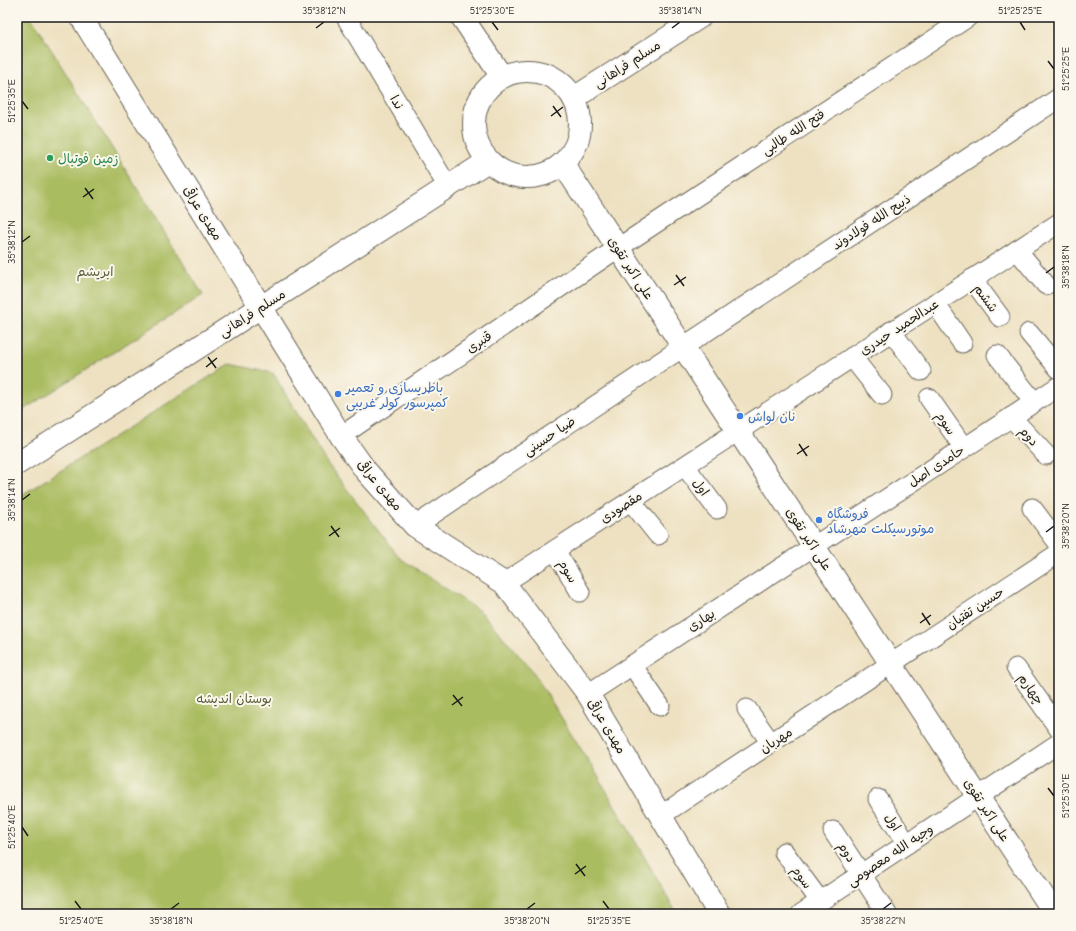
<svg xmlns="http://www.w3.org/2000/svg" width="1076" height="931" viewBox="0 0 1076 931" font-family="'Comic Neue','Playpen Sans Arabic',sans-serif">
<rect width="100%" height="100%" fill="#fbf7ec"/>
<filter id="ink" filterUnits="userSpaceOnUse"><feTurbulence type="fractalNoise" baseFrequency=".025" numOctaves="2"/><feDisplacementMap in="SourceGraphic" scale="8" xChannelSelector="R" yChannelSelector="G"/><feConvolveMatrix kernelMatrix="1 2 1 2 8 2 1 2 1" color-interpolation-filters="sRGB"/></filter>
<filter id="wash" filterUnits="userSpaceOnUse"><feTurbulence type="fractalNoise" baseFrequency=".012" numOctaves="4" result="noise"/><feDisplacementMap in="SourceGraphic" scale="16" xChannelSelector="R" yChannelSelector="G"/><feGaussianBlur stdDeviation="0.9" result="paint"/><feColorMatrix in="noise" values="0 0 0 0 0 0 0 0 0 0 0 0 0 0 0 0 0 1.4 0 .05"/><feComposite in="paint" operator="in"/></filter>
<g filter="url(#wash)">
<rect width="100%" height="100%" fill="#eee1c1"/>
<g fill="#aabc60" stroke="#636c3e">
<polygon points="17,17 31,17 203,295 17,414"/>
<polygon points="230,364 273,373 326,462 400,558 481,612 532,670 599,778 677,914 17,914 17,498"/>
</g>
</g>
<g filter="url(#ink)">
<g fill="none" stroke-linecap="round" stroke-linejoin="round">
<g stroke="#666156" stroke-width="21">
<g id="street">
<polyline points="346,17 448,187"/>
<polyline points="1017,250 1046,285"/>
<polyline points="972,279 1000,317"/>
<polyline points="935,303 962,343"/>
<polyline points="891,331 921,371"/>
<polyline points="1029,333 1059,369"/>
<polyline points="997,355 1034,402"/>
<polyline points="852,357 882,395"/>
<polyline points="929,398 964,448"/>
<polyline points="1011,417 1046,455"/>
<polyline points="341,436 618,248 968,17"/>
<polyline points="685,466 717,509"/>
<polyline points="631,501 658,535"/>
<polyline points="1032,508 1059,544"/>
<polyline points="415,526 683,347 1059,98"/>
<polyline points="555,550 580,592"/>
<polyline points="504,583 1059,223"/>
<polyline points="632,665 660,706"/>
<polyline points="1016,668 1059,729"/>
<polyline points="588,694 1059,386"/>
<polyline points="747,709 771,743"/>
<polyline points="878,799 907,844"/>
<polyline points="660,816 1059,553"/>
<polyline points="833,831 887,914"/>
<polyline points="784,852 820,901"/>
<polyline points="801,914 1059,743"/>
</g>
</g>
<g stroke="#666156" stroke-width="24">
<g id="secondary">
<polyline points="81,17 341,436 366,471 415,526 504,583 588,694 719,914"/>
<polyline points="462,17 502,77"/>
<circle cx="527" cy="124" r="53"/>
<polyline points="574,98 700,17"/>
<polyline points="563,164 1055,914"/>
<polyline points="17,464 488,161"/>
</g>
</g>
<use href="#street" stroke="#fff" stroke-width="19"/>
<use href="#secondary" stroke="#fff" stroke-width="22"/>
</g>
</g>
<path fill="none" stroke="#1c1c1c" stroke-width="1.5" d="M492 22 498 30M1020 22 1025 30M316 28 324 22M672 28 680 22M1048 61 1054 69M22 101 28 109M553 106 561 117M551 116 563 107M85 188 93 199M83 197 94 189M22 242 30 236M1046 273 1054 267M676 275 684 286M674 285 686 277M208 357 216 368M206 367 217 358M799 444 807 456M797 454 809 446M22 500 30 494M331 526 339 537M1046 532 1054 526M329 536 340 528M922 613 930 625M920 623 931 615M453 695 462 706M452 705 463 697M1048 788 1054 796M22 827 28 836M576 864 585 876M575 874 586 866M75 901 81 909M603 901 609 909M171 909 179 903M527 909 535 903M883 909 891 903"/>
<circle fill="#2e9e5b" stroke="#fbf7ec" stroke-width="1.5" cx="50" cy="158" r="4"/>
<g fill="#3f7fe0" stroke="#fbf7ec" stroke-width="1.5">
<circle cx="338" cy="394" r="4"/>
<circle cx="740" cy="416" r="4"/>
<circle cx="819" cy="520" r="4"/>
</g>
<g text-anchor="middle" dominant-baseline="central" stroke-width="4" stroke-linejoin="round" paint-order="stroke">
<g font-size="13" fill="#1c1c1c" stroke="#fbf7ec">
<text transform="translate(627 64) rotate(-33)">مسلم فراهانی</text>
<text transform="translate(397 102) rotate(59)">ندا</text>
<text transform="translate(793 132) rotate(-33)">فتح الله طالبی</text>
<text transform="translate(203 213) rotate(58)">مهدی عراقی</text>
<text transform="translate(871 222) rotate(-33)">ذبیح الله فولادوند</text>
<text transform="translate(631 268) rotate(57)">علی اکبر تقوی</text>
<text transform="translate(986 298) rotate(54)">ششم</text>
<text transform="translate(252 313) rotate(-33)">مسلم فراهانی</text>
<text transform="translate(899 327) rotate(-33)">عبدالحمید حیدری</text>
<text transform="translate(479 342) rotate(-34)">قنبری</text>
<text transform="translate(946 423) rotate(56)">سوم</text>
<text transform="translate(549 436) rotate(-34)">ضیا حسینی</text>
<text transform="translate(1029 436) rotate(48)">دوم</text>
<text transform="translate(936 466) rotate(-33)">حامدی اصل</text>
<text transform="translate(380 485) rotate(50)">مهدی عراقی</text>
<text transform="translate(701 487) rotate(54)">اول</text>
<text transform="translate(621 507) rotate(-33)">مقصودی</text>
<text transform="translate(809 539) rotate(57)">علی اکبر تقوی</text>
<text transform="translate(568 571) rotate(59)">سوم</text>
<text transform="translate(975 608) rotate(-33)">حسین تفتیان</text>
<text transform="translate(701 620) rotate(-33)">بهاری</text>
<text transform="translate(1031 689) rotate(55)">چهارم</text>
<text transform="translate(607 726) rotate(59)">مهدی عراقی</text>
<text transform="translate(776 740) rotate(-33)">مهربان</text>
<text transform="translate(987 810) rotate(57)">علی اکبر تقوی</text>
<text transform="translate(893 822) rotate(57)">اول</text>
<text transform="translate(847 852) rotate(58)">دوم</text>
<text transform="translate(890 855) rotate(-34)">وجیه الله معصومی</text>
<text transform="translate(802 877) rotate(54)">سوم</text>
</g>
<g font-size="13" fill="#27864d" stroke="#fbf7ec" text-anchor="start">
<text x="58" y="158">زمین فوتبال</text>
</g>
<g font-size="13" fill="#555c37" stroke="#fbf7ec">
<text x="95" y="271">ابریشم</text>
<text x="234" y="698">بوستان اندیشه</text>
</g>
<g font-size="13" fill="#366cbe" stroke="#fbf7ec" text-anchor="start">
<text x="346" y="387">باطریسازی و تعمیر<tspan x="346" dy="15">کمپرسور کولر غریبی</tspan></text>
<text x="748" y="416">نان لواش</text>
<text x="827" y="513">فروشگاه<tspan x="827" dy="15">موتورسیکلت مهرشاد</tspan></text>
</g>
</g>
<rect width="1076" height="931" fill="none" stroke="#fbf7ec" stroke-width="44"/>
<rect x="22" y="22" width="1032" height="887" fill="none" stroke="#1c1c1c" stroke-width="1.5"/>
<g font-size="10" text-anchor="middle" fill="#1c1c1c">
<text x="324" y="14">35°38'12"N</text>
<text x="492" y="14">51°25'30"E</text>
<text x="680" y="14">35°38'14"N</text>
<text x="1020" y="14">51°25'25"E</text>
<text transform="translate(1065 69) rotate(-90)" y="4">51°25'25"E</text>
<text transform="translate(11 101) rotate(-90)" y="4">51°25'35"E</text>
<text transform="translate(11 242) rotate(-90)" y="4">35°38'12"N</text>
<text transform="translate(1065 267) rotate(-90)" y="4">35°38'18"N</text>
<text transform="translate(11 500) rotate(-90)" y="4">35°38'14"N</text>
<text transform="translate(1065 526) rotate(-90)" y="4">35°38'20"N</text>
<text transform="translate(1065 796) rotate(-90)" y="4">51°25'30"E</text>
<text transform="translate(11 827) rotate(-90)" y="4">51°25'40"E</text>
<text x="81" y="924">51°25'40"E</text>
<text x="171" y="924">35°38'18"N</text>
<text x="527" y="924">35°38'20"N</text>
<text x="609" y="924">51°25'35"E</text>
<text x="883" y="924">35°38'22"N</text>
</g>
</svg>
